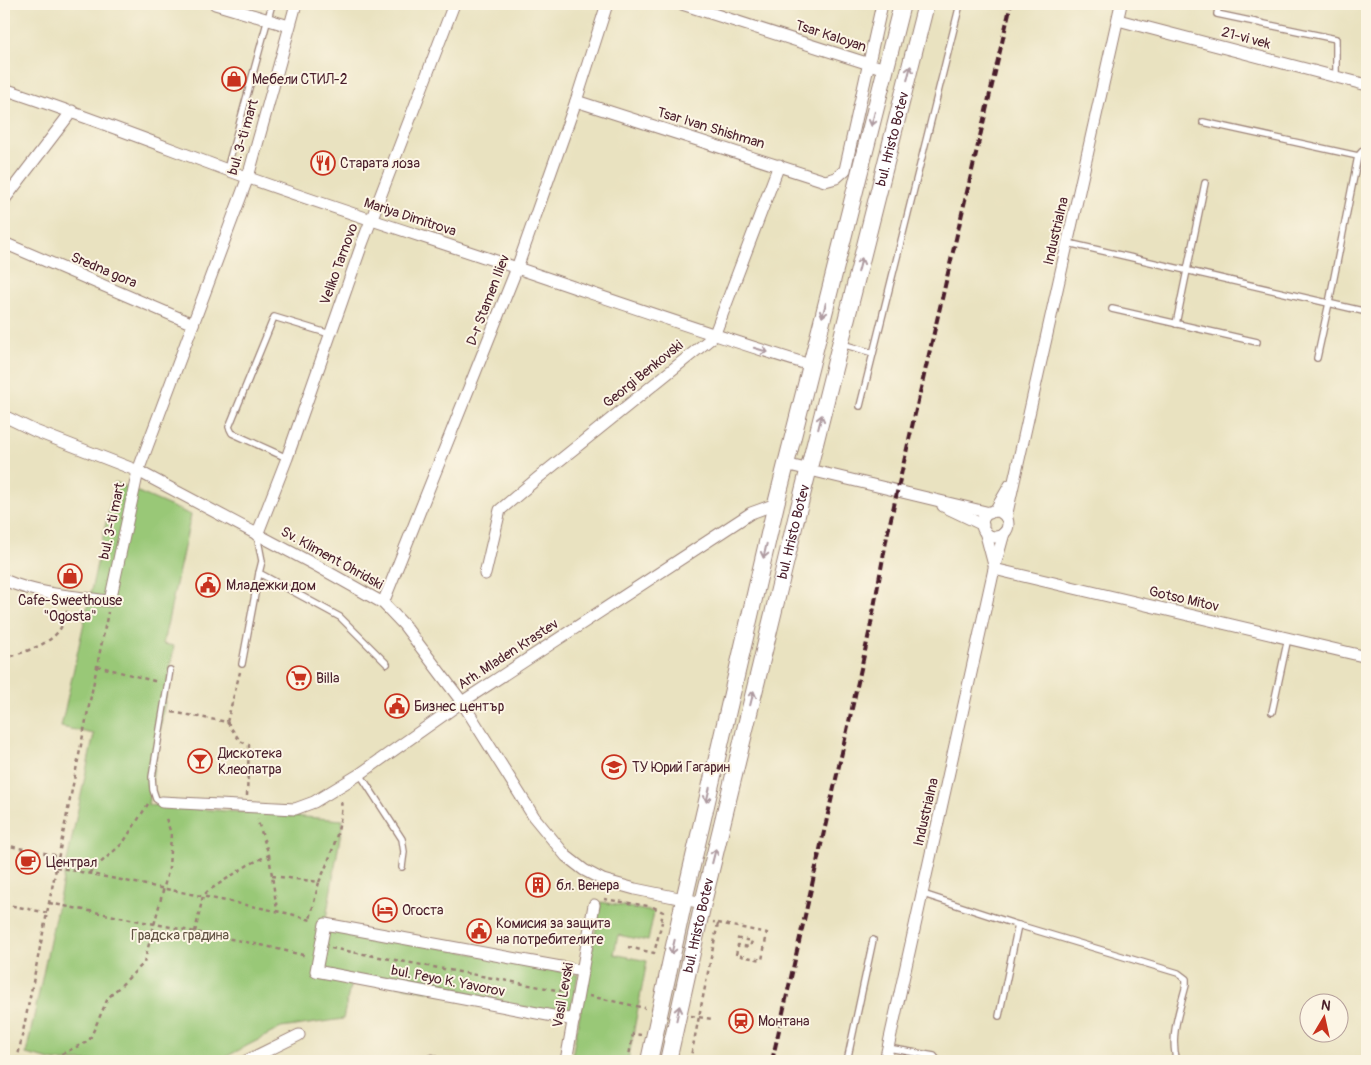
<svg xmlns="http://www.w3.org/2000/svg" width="1371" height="1065" viewBox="0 0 1371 1065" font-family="Pangolin,sans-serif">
<rect width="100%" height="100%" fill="#fcf5e5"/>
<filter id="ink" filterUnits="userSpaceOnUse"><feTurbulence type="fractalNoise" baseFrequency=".02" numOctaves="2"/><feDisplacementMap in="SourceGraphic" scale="10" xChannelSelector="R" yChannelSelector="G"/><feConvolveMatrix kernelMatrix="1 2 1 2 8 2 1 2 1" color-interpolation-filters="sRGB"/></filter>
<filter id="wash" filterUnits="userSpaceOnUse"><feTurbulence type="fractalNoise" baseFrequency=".0096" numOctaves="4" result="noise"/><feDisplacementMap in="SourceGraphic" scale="20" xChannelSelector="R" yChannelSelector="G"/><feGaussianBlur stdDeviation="1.12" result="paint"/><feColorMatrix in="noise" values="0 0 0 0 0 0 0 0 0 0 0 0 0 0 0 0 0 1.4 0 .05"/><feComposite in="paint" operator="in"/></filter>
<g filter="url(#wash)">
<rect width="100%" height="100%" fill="#e9e2c0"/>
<g fill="#99c877" stroke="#727451">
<polygon points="115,482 191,515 163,644 174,646 148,805 343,820 325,924 578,975 570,1015 352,978 343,1019 281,1028 218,1061 55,1061 26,1054 94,734 61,727"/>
<polygon points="601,902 654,912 648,941 618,935 614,954 647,961 628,1061 571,1061"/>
</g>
</g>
<g filter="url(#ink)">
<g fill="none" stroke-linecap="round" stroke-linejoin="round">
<g stroke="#9a8076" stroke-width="8">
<g id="service">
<polyline points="1219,4 1217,14 1336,39 1336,77"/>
<polyline points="1203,122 1358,156 1329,303 1317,358"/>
<polyline points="1358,156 1367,146"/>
<polyline points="227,169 272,4"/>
<polyline points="1068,243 1367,312"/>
<polyline points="1112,309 1257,342"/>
<polyline points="1176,324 1205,183"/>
<polyline points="842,344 873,353"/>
<polyline points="860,406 960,4"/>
<polyline points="287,458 232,433 229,427 274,317 330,334"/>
<polyline points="257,535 262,561 259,573 340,617 387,664"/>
<polyline points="242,664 259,573"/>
<polyline points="1272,712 1288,638"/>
<polyline points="360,774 402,839 404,852 402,867"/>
<polyline points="162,802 156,799 153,790 152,777 170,670"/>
<path d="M923 894 1018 925 1178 973 1186 979V985C1180 1009 1169 1037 1177 1061"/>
<polyline points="999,1016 1018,925"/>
<polyline points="888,1048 934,1056 938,1061"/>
<polyline points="847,1061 873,940"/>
</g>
</g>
<g stroke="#9a8076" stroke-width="13">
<g id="minor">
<polyline points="215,4 289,26"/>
<polyline points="682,4 885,69"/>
<polyline points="1118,20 1367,85"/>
<path d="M4 89C87 116 167 148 249 178 338 210 428 238 517 268 615 301 711 335 810 365"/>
<polyline points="576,101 825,181 836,178 845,170 882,4"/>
<polyline points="4,200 72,111"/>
<polyline points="4,243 193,324"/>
<polyline points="4,416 35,431 138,471 317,566 383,603 404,625 462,702 534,817 566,856 584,870 603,880 635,889 703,903"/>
<polyline points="785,464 990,513"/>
<polyline points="943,506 983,525"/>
<polyline points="995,511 1010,485"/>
<circle cx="995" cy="524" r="13"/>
<polyline points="1006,517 1121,4"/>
<polyline points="985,531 994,565"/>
<polyline points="257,535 287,458 362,244 454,4"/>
<polyline points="994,569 1367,657"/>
<polyline points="485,574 500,510 539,477 714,336 779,165"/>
<path d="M4 580C36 594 75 597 110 601L138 471 248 177 296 4"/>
<polyline points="383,603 517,268 576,101 607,4"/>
<polyline points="162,802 295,809 314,802 360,774 462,702 751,513 776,504"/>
<polyline points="574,1020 316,971 325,924 583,971"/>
<polyline points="246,1061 299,1035"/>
<polyline points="430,1061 432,1060"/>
<polyline points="566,1061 594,905"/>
<polyline points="885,1061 994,569 1004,533"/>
</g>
</g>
<g stroke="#9a8076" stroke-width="18">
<g id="secondary">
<polyline points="649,1061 684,900 776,504 902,4"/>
<path id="s1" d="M668 1061 703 903 796 519 926 4"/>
</g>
</g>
<g stroke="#9a8076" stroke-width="2.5" stroke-dasharray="4 4" stroke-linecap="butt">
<path d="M4 659C22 652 49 646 60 629 64 623 66 614 68 607"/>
<polyline points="97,666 158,682"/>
<polyline points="172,712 227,722 240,672"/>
<polyline points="227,722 240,741 249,745 247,796"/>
<polyline points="4,845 59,856"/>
<polyline points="269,855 277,910"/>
<polyline points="56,867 291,914 314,921"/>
<polyline points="89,873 123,843 148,804"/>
<polyline points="272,876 319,882 310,919"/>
<path d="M319 882C330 859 344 823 341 798"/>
<polyline points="604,899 648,906"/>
<polyline points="49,903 261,945 307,956"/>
<polyline points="4,904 48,913"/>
<polyline points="653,907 663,912 661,922"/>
<polyline points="718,923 767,933 762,960 736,955 738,945 750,947 752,941 734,938"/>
<polyline points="195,932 203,896 208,891 248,865 269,855 257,819"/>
<polyline points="628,947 654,953 662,922"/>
<polyline points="331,948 567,992"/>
<polyline points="589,996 645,1008"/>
<polyline points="691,1016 712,1019"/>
<polyline points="17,1061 108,612"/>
<polyline points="47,1061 89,1041 108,998 144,963 169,868 171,834 165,815"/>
<polyline points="628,1061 633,1034 641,1035"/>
<polyline points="690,1061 718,923 713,922"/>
</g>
<use href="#service" stroke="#fff" stroke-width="5.5"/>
<use href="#minor" stroke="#fff" stroke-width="11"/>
<use href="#secondary" stroke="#fff" stroke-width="16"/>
<polyline stroke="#4a1f2b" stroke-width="4" stroke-dasharray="8 4" stroke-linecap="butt" points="772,1061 870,629 887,536 911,431 1011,4"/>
</g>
<defs><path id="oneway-shaft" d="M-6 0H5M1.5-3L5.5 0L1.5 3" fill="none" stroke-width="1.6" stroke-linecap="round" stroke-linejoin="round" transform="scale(1.25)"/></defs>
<g stroke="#ae9aa0">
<use href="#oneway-shaft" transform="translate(909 73) rotate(-76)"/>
<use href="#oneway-shaft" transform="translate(873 119) rotate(104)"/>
<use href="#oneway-shaft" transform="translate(860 265) rotate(-76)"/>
<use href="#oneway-shaft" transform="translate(824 310) rotate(105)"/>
<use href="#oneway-shaft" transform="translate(761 350) rotate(17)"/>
<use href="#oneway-shaft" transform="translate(820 422) rotate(-76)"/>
<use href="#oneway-shaft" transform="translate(765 551) rotate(103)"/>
<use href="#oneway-shaft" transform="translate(752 698) rotate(-76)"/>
<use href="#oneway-shaft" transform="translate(708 795) rotate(103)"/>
<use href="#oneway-shaft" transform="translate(714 856) rotate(-76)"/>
<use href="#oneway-shaft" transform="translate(673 947) rotate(103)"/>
<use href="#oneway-shaft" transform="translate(678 1013) rotate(-78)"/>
</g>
</g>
<defs>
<g id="shop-ring" transform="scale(1.25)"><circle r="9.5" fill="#fcf5e5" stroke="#c8321e" stroke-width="1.5"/><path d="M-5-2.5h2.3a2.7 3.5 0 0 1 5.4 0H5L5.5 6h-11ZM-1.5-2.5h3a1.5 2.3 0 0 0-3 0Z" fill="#c8321e"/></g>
<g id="restaurant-ring" transform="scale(1.25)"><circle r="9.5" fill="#fcf5e5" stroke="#c8321e" stroke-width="1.5"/><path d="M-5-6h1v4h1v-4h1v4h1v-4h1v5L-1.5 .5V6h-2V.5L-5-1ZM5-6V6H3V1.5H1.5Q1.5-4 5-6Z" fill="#c8321e"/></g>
<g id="civic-ring" transform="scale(1.25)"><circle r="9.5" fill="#fcf5e5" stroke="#c8321e" stroke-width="1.5"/><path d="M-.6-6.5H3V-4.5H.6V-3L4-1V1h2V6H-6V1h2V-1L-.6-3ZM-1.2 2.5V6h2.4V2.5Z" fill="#c8321e"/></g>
<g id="supermarket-ring" transform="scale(1.25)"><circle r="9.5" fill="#fcf5e5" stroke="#c8321e" stroke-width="1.5"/><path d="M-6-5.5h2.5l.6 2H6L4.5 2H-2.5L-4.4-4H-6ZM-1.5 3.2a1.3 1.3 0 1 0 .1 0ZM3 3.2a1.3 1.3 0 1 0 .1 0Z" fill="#c8321e"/></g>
<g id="bar-ring" transform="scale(1.25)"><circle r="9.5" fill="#fcf5e5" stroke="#c8321e" stroke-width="1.5"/><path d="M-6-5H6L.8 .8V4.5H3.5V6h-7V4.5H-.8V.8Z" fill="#c8321e"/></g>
<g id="school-ring" transform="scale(1.25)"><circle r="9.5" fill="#fcf5e5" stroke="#c8321e" stroke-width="1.5"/><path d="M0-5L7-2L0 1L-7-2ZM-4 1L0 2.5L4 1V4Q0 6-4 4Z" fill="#c8321e"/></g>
<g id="cafe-ring" transform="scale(1.25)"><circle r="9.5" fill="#fcf5e5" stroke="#c8321e" stroke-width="1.5"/><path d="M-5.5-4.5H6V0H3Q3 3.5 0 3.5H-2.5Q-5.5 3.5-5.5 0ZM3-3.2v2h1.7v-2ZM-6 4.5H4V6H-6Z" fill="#c8321e"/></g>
<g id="building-ring" transform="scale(1.25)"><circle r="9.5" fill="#fcf5e5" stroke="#c8321e" stroke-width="1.5"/><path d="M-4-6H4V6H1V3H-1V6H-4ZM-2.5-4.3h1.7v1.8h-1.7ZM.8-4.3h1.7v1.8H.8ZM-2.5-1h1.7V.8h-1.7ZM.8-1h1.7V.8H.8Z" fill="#c8321e"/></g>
<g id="hotel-ring" transform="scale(1.25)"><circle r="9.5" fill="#fcf5e5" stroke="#c8321e" stroke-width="1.5"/><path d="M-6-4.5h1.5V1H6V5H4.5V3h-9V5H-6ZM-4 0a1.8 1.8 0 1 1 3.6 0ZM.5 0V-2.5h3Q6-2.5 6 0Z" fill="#c8321e"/></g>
<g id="station-ring" transform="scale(1.25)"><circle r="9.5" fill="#fcf5e5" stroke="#c8321e" stroke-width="1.5"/><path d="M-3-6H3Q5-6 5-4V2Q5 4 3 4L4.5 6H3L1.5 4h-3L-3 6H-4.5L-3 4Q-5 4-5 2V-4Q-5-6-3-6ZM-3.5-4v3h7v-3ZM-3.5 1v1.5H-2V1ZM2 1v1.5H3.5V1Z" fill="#c8321e"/></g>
</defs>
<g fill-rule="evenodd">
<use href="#shop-ring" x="234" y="79"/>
<use href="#restaurant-ring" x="323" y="163"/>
<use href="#shop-ring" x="70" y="576"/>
<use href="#civic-ring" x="208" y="585"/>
<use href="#supermarket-ring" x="299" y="678"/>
<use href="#civic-ring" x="397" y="706"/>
<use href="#bar-ring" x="200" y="761"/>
<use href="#school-ring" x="614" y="767"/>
<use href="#cafe-ring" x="28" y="862"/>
<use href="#building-ring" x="538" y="885"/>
<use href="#hotel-ring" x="385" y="910"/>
<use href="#civic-ring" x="479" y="931"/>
<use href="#station-ring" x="741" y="1021"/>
</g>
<g text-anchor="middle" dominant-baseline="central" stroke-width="4" stroke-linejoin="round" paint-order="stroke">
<g font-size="14" fill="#4a1f2b" stroke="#fcf5e5">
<text transform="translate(831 36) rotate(18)">Tsar Kaloyan</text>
<text transform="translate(1246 38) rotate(15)">21-vi vek</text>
<text transform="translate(711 128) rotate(17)">Tsar Ivan Shishman</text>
<text transform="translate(243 137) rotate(-74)">bul. 3-ti mart</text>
<text stroke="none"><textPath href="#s1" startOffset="949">bul. Hristo Botev</textPath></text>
<text transform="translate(410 217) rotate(18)">Mariya Dimitrova</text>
<text transform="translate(1056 231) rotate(-77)">Industrialna</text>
<text transform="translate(339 264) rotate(-70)">Veliko Tarnovo</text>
<text transform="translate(104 270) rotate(23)">Sredna gora</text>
<text transform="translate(488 300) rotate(-69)">D-r Stamen Iliev</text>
<text transform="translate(643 374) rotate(-39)">Georgi Benkovski</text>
<text transform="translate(112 521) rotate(-78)">bul. 3-ti mart</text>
<text stroke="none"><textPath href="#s1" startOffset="544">bul. Hristo Botev</textPath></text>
<text transform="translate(332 558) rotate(29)">Sv. Kliment Ohridski</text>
<text transform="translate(1184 599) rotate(13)">Gotso Mitov</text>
<text transform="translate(508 654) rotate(-33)">Arh. Mladen Krastev</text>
<text transform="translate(926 812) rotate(-77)">Industrialna</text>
<text stroke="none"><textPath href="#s1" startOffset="139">bul. Hristo Botev</textPath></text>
<text transform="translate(448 981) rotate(11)">bul. Peyo K. Yavorov</text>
<text transform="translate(563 995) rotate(-80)">Vasil Levski</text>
</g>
<g font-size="14" fill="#4a1f2b" stroke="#fcf5e5" text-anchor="start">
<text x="252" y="79">Мебели СТИЛ-2</text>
<text x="340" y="163">Старата лоза</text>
<text x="226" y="585">Младежки дом</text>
<text x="70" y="600" text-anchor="middle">Cafe-Sweethouse<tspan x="70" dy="16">"Ogosta"</tspan></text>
<text x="316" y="678">Billa</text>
<text x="414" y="706">Бизнес център</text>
<text x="218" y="753">Дискотека<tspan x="218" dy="16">Клеопатра</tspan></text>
<text x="632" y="767">ТУ Юрий Гагарин</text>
<text x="46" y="862">Централ</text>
<text x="556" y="885">бл. Венера</text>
<text x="402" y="910">Огоста</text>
<text x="496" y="923">Комисия за защита<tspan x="496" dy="16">на потребителите</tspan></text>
<text x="758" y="1021">Монтана</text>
</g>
<g font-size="14" fill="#625242" stroke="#fcf5e5">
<text x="180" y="935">Градска градина</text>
</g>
</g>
<rect width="1371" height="1065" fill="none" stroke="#fcf5e5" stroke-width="20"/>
<g transform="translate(1324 1018) rotate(9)"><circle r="24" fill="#fcf5e5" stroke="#b59f9b"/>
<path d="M0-4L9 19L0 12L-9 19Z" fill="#c8321e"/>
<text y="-8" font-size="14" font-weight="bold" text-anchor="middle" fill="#4a1f2b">N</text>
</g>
</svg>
